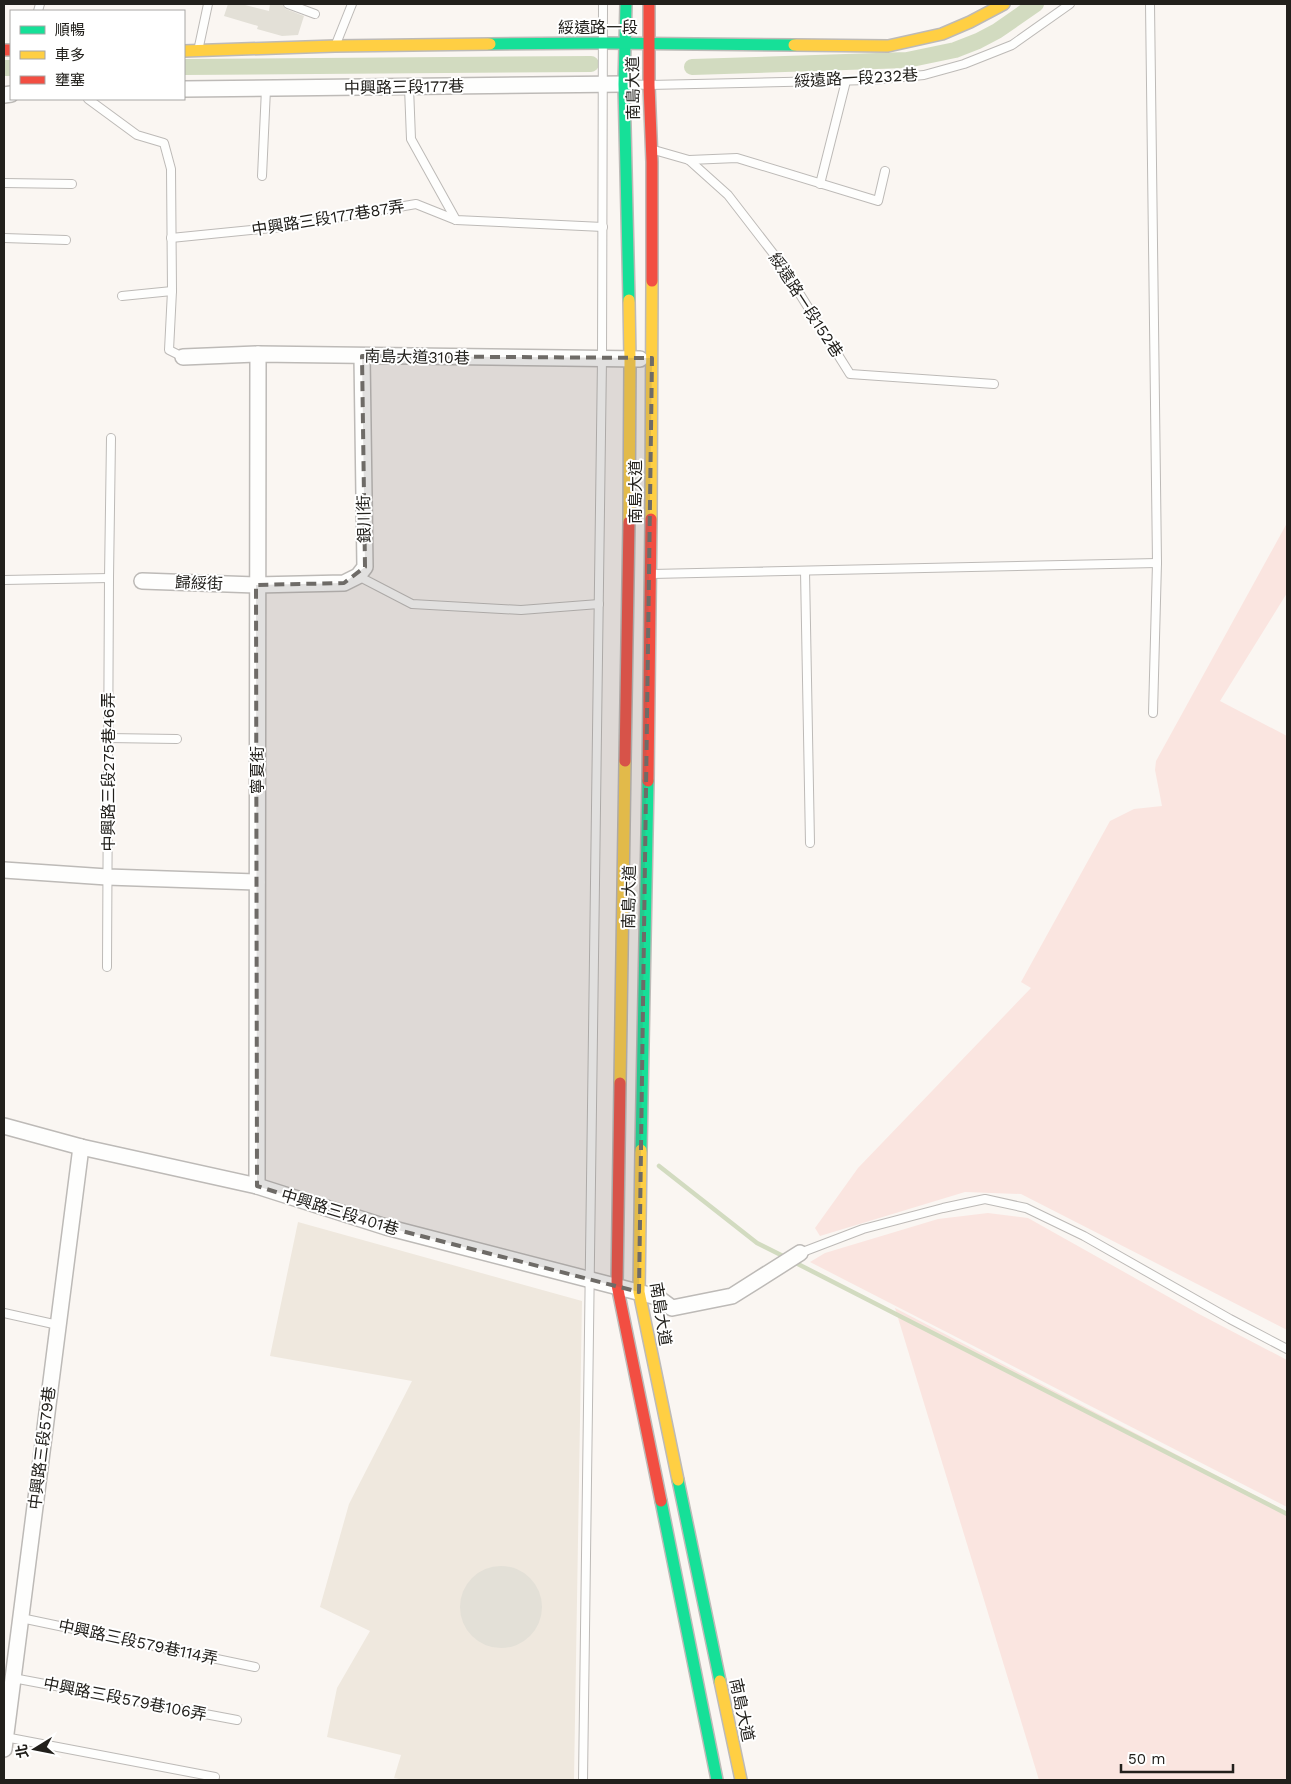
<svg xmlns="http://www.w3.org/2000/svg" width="1291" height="1784" viewBox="0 0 1291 1784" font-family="'Work Sans','Noto Sans TC',sans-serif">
<rect width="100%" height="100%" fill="#faf6f2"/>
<polygon fill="#efe8de" points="298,1222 582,1301 574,1780 404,1780 394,1778 401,1755 327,1737 337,1688 370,1631 320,1607 349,1504 412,1381 270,1356"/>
<g fill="#fae5e0">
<polygon points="1287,523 1287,593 1220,701 1287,736 1287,1330 1021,1194 965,1192 820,1236 815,1228 858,1168 1031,988 1021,982 1110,821 1134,809 1162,806 1155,770 1156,761"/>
<polygon points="988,1213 1028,1218 1199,1314 1287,1360 1287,1507 810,1262 825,1253 938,1219"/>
<polygon points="895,1308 1287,1512 1287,1780 1039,1780"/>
</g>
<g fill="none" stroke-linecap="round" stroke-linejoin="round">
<g stroke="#d2dbc0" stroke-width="4.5">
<polyline points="659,1166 757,1243 785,1257"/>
<polyline points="792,1261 1287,1514"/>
</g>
<g stroke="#d2dbc0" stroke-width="16">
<polyline points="184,67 591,64"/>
<polyline points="692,67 907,60 955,50 978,41 997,31 1036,4"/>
<polyline points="4,68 11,68"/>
</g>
</g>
<g fill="#e3e0d7">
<polygon points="228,4 241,4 269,11 270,4 282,4 286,9 304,16 298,35 282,36 257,29 258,26 224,16"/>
<circle cx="501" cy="1607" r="41"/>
</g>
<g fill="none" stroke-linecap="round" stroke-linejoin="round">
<g stroke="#bdbab7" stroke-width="10">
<g id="lane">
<polyline points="288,4 315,14"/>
<polyline points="1150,4 1157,563 1153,713"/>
<polyline points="38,11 40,4"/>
<polyline points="336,44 352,4"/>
<polyline points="198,51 208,4"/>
<polyline points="625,84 649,85 871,80 924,75 964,64 1012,45 1070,4"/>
<polyline points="409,87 411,139 456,220"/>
<polyline points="88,99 137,135 164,143 171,169 172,291 169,350 183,357"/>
<polyline points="654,150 689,160 728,195 779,261 850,374 994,384"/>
<polyline points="689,160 737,158 878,201 885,171"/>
<polyline points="262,176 266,89"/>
<polyline points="4,183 72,184"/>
<polyline points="820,184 846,81"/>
<polyline points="4,238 66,240"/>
<polyline points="171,238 282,227 416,204 456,220 603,227"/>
<polyline points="122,296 172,291"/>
<polyline points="805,571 810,843"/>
<polyline points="652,574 1157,563"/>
<polyline points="358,576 412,604 521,610 599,604"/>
<polyline points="4,580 109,578"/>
<polyline points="108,738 177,739"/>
<polyline points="107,967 109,578 111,438"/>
<polyline points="800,1253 863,1229 943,1208 985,1199 1026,1208 1084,1236 1230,1319 1287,1349"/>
<polyline points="4,1313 58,1325"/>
<polyline points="21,1618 255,1667"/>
<polyline points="13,1678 237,1720"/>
<polyline points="5,1737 215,1777"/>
<polyline points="583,1780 602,359 603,4"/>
</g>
</g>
<g stroke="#bdbab7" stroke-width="18">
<g id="street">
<polyline points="184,89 624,84"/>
<polyline points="4,95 11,94"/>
<polyline points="183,357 258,354 640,359"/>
<polyline points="142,581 256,585 344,583 358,576 365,567 362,356"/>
<polyline points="4,870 107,877 257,882"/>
<polyline points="4,1126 81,1147 257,1186 386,1227 657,1297 672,1308 732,1296 800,1253"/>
<polyline points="257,1186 258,354"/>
<polyline points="4,1749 81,1147"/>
</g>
</g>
<g stroke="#bdbab7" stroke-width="14">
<g id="fast">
<polyline points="626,4 624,84 629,300"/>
<polyline points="490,44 604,43 794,45"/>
<polyline points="641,1150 648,781"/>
<polyline points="678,1480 720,1681"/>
<polyline points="661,1501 717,1780"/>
</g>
</g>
<g stroke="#bdbab7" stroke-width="14">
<g id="slow">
<polyline points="794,45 888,46 942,34 970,22 1004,4"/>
<polyline points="184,51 335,46 490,44"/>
<polyline points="651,519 652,281"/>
<polyline points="629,522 630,360 629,300"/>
<polyline points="620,1083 625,761"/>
<polyline points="641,1150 639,1292 678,1480"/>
<polyline points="720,1681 741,1780"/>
</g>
</g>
<g stroke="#bdbab7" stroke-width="14">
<g id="jam">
<polyline points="649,4 649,85 652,162 652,281"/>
<polyline points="4,50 11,50"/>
<polyline points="625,761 629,522"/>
<polyline points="648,781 651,519"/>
<polyline points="620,1083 617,1285 661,1501"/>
</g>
</g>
<use href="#lane" stroke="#fefefd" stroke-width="8"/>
<use href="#street" stroke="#fefefd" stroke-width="15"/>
<use href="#fast" stroke="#16e098" stroke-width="11"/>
<use href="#slow" stroke="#ffcf43" stroke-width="11"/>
<use href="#jam" stroke="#f24e42" stroke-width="11"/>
</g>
<path fill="#6e6b67" fill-opacity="0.2" stroke="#6e6b67" stroke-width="4" stroke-dasharray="10 6" stroke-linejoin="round" d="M362 356 652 358 639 1292 386 1227 257 1186 256 585 344 583 365 567Z"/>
<g text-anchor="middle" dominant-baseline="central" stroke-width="4" stroke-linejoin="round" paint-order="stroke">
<g font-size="16" fill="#22201c" stroke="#fff">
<text x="598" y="27">綏遠路一段</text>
<text transform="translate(856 78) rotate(-3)">綏遠路一段232巷</text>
<text transform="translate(404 87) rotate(-1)">中興路三段177巷</text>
<text transform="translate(633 88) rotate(-91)">南島大道</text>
<text transform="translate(328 218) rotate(-9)">中興路三段177巷87弄</text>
<text transform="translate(806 305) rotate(57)">綏遠路一段152巷</text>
<text transform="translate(417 357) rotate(1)">南島大道310巷</text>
<text transform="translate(635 492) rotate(-90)">南島大道</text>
<text transform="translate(364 519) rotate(-91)">銀川街</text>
<text transform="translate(199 583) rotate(2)">歸綏街</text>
<text transform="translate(257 770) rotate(-90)">寧夏街</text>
<text transform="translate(108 772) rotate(-90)">中興路三段275巷46弄</text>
<text transform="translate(629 897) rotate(-89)">南島大道</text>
<text transform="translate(340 1212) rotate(17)">中興路三段401巷</text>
<text transform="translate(661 1314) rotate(81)">南島大道</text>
<text transform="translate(42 1448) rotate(-83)">中興路三段579巷</text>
<text transform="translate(138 1642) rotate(12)">中興路三段579巷114弄</text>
<text transform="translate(125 1699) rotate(11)">中興路三段579巷106弄</text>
<text transform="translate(742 1710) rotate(78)">南島大道</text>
</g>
</g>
<rect width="1291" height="1784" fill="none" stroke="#22201c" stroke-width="10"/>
<rect x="10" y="10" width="175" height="90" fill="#ffffff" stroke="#a7a6a4"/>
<rect x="20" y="26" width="25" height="8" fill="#16e098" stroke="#a7a6a4"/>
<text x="55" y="35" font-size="15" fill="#22201c">順暢</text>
<rect x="20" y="51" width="25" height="8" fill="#ffcf43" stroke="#a7a6a4"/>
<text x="55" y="60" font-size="15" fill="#22201c">車多</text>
<rect x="20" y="76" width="25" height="8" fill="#f24e42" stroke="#a7a6a4"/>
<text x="55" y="85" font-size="15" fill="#22201c">壅塞</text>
<g transform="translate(35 1749) rotate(260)" stroke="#ffffff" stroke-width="4" paint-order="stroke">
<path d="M0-4L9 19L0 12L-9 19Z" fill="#22201c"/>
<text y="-8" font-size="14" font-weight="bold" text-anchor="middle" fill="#22201c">北</text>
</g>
<path d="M1121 1764v8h112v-8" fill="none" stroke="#22201c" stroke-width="2.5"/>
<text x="1128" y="1764" font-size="15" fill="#22201c" stroke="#ffffff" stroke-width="4" paint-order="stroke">50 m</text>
</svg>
